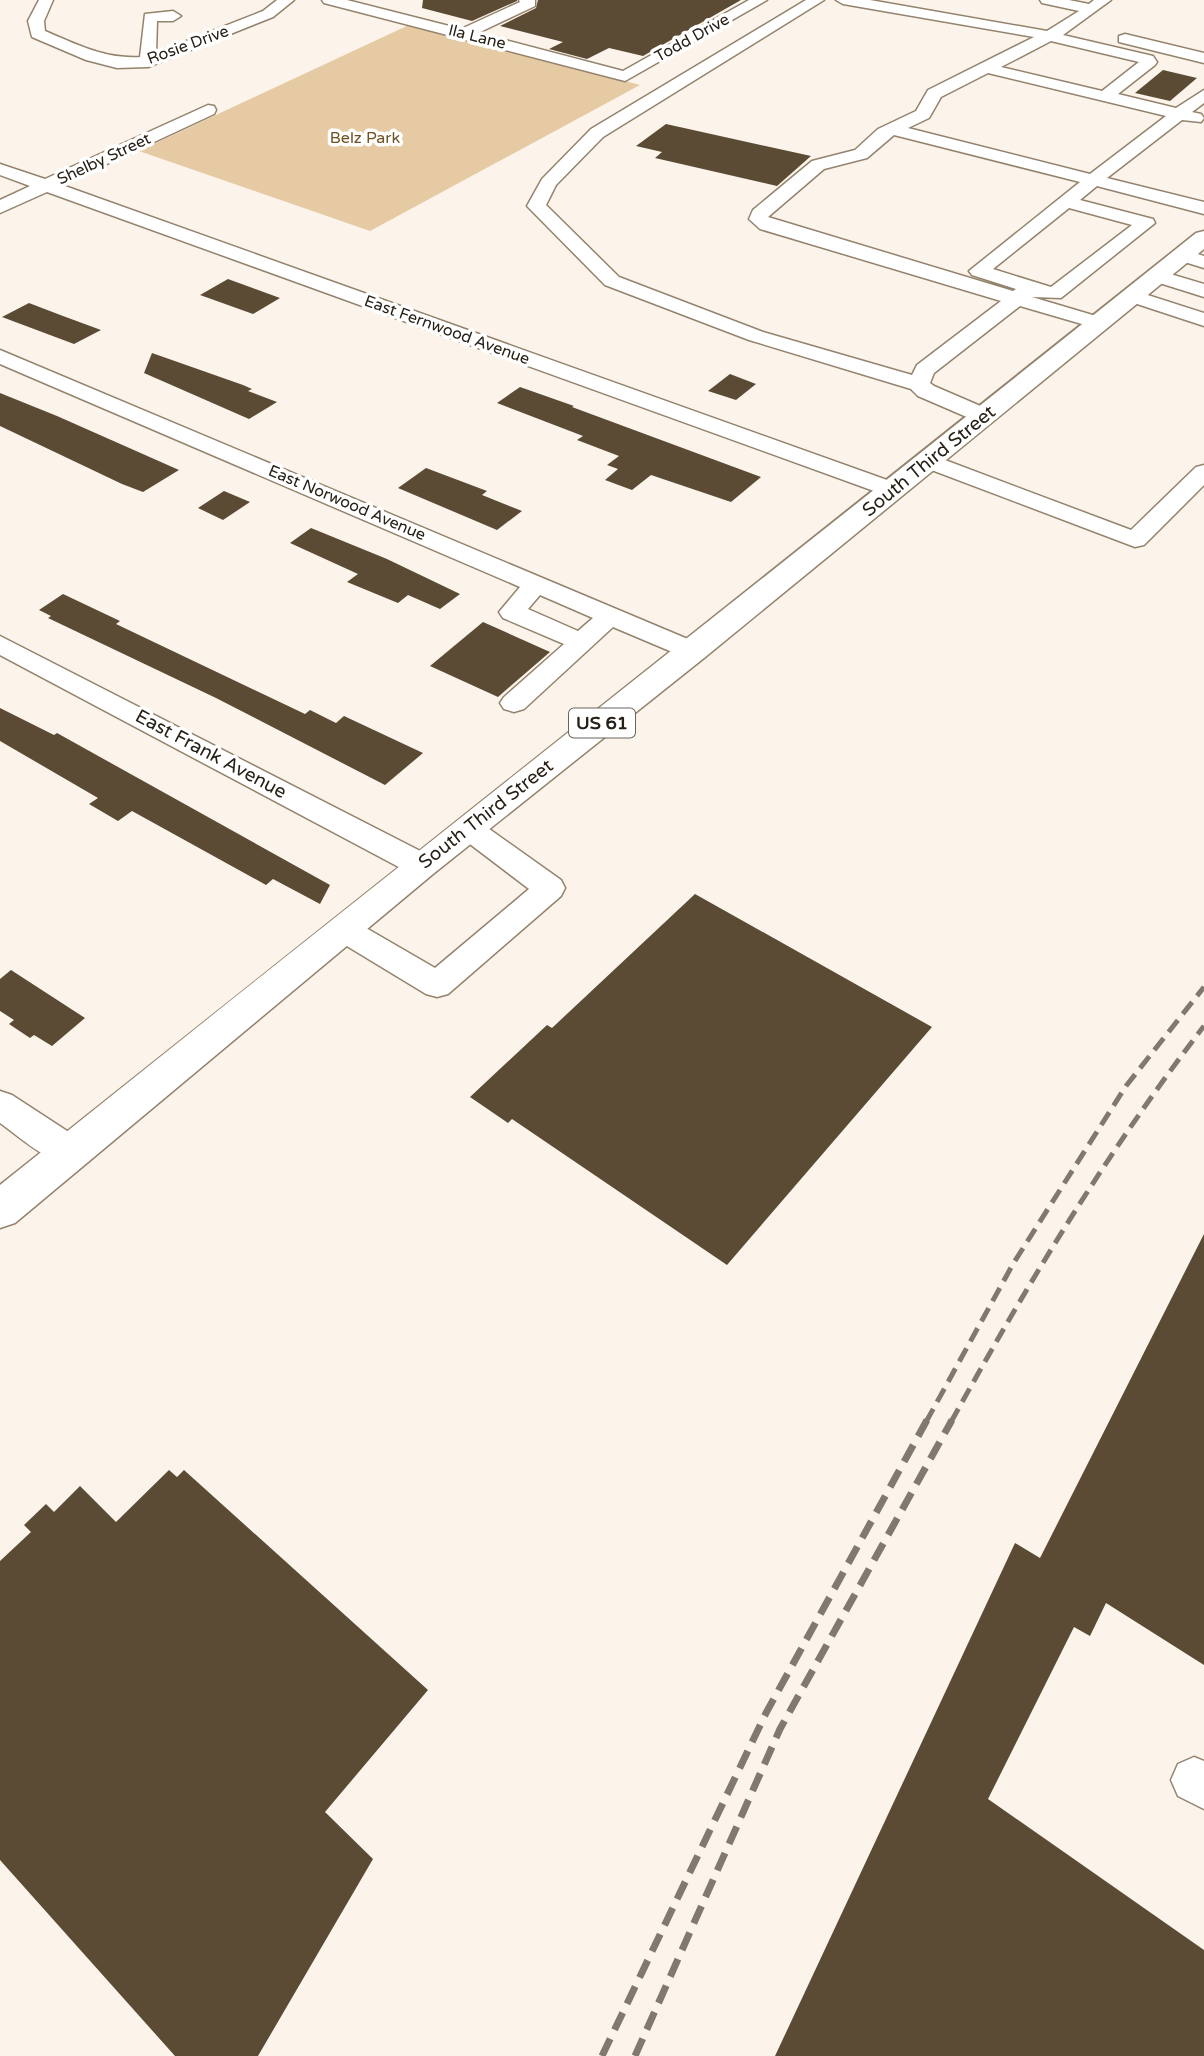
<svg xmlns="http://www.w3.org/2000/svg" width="1204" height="2056" viewBox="0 0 1204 2056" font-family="'Varela Round',sans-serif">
<rect width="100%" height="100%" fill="#fcf4ea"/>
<polygon fill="#e5caa4" points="411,24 640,85 370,231 139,151"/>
<g fill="#5b4b35">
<polygon points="423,0 517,0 517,1 472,21 422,8"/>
<polygon points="538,0 741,0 643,56 609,48 587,59 549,49 563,42 500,26 536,8"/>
<polygon points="1163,70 1197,78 1170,101 1135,93"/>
<polygon points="666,124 811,156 777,186 655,158 662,152 636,146"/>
<polygon points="228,279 280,298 253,314 200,295"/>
<polygon points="29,303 63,316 101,330 74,344 2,317"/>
<polygon points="152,353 243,385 252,389 248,391 277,402 249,419 144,373"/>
<polygon points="730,374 756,384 736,400 708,391"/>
<polygon points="520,387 574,406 572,407 761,477 731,502 651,475 632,490 605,480 618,469 607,465 619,456 577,440 583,436 497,403"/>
<polygon points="0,393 57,416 179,470 143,492 122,484 0,426"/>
<polygon points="426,468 487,491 482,495 522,511 497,530 398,488"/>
<polygon points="224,491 250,502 223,520 198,508"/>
<polygon points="311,528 387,559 460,594 440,609 408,595 398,603 347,582 358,574 290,543"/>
<polygon points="63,594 120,621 116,624 305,714 310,710 336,723 344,716 423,753 385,785 216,698 48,618 51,616 39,610"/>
<polygon points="483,622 550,652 498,697 430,666"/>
<polygon points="0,708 54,735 57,733 330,885 320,904 273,879 266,885 132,811 118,821 89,804 98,798 0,741"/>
<polygon points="695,894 932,1027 727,1265 512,1119 508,1123 470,1097 547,1025 552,1028"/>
<polygon points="11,970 85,1018 52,1046 34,1035 30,1038 9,1024 14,1020 0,1011 0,979"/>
<polygon points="1204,1234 1204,1665 1106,1603 1090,1636 1074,1627 988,1799 1204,1950 1204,2056 775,2056 1015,1543 1040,1558"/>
<polygon points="169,1470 177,1477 184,1470 428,1690 325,1812 373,1859 258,2056 175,2056 0,1860 0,1561 31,1532 24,1525 46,1504 54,1512 80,1486 116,1522"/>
</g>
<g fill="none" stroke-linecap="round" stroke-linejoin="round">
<g stroke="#94836c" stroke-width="3">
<g id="minor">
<path d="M39 0H53L44 21 45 31C78 45 105 59 140 57L145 14 173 11 181 16 173 21H157L156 53 263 11 277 0H294L273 17 148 67 117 68 86 60 32 37 28 21Z"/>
<polygon points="322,0 347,0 461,29 520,2 519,0 535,0 535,6 478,33 623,71 749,0 767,0 625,81 324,3"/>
<path d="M806 0H824L603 137 556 185 546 205 619 277 763 332 912 375 917 365 1001 301 760 229 749 219 753 210 812 161 855 150 878 129 916 111 928 90 1034 37 843 4 836 0H870L1047 31 1079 11 1042 3 1040 0H1069L1089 4 1094 0H1111L1063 35 1153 56 1157 62 1155 65 1118 94 1176 108 1204 90V103L1192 112 1201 114 1204 118 1201 122 1182 120 1107 178 1204 202V214L1097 186 1080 200 1153 219 1155 223 1061 298 1032 297 1106 319 1109 323 1106 327 1099 329 1020 306 934 373 930 383 934 386 992 411 995 416 992 421H976L918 396 911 389 749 340 605 285 527 206 542 179 591 129ZM1051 41 1139 62 1102 91 1001 67ZM988 73 1166 116 1090 174 908 128 929 118 941 97ZM894 135 1080 182 969 271 972 275 1016 289 1013 291 768 217 824 169 867 158ZM1069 208 1132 225 1051 287 993 269Z"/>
<polygon points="1125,34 1204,53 1204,63 1119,42 1119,36"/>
<polygon points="208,105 214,106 216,110 214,114 62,185 901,485 905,490 901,495 885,495 47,192 0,213 0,200 30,186 0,175 0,164 45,179"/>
<polygon points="1182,249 1204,256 1204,268 1175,259 1172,255 1175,251"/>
<polygon points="1157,270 1204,284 1204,297 1150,280 1147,276 1150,272"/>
<polygon points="1132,290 1204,313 1204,326 1125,300 1122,296 1125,292"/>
<path d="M0 350 702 645 706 651 702 657H684L613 627 524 709 514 712 504 709 500 703 504 697 564 644 503 618 499 612 520 587 0 364ZM540 595 593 618 578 631 528 609Z"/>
<polygon points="929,454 1131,530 1196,467 1204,465 1204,485 1144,545 1135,547 921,466 917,461 921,456"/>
<polygon points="0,636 432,857 436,865 432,873 421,876 410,873 0,655"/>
<polygon points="468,818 478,821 561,880 565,888 561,896 448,994 437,997 426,994 332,937 327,929 332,921 343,917 354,921 435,968 529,889 458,835 453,828 458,821"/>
<path d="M0 1091 12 1095 84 1142 89 1152 84 1162C56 1172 23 1139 0 1123Z"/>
<polygon points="1194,1757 1204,1761 1204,1809 1178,1796 1171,1780 1178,1764"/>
</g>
</g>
<g stroke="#94836c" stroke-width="3">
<path id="major" d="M1204 231V249L704 658 433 874 15 1223 0 1228V1185C397 866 798 552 1196 233Z"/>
</g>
<use href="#minor" fill="#fff" fill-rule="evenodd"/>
<use href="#major" fill="#fff" fill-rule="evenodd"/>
<g stroke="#817970" stroke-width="5" stroke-dasharray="15 8" stroke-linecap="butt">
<polyline points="926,1422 1013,1264 1126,1086 1204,987"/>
<path d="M951 1422C1028 1283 1107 1152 1204 1026"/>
</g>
<g stroke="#817970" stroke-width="7" stroke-dasharray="19 10" stroke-linecap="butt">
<polyline points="602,2056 766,1713 927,1420"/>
<polyline points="635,2056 780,1729 952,1420"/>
</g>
</g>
<g text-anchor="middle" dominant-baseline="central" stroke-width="7" stroke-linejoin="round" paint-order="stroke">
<g font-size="16" fill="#272017" stroke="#fff">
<text transform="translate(477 37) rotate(14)">Ila Lane</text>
<text transform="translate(692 38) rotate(-29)">Todd Drive</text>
<text transform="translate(188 45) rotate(-20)">Rosie Drive</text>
<text transform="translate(104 159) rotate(-25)">Shelby Street</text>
<text transform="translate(447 330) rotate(20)">East Fernwood Avenue</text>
<text transform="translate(347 503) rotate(23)">East Norwood Avenue</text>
</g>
<g font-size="16" fill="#6f5122" stroke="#fff">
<text x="365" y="138">Belz Park</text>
</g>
<rect fill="#fff" stroke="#68635d" stroke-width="2" x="569" y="708.5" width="66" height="29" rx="5"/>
<g font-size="18" font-weight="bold" fill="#272017">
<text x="602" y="723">US 61</text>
</g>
<g font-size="19" fill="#272017" stroke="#fff">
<text transform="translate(929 461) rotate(-39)">South Third Street</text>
<text transform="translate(211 754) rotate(28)">East Frank Avenue</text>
<text transform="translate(486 814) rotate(-38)">South Third Street</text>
</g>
</g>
</svg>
